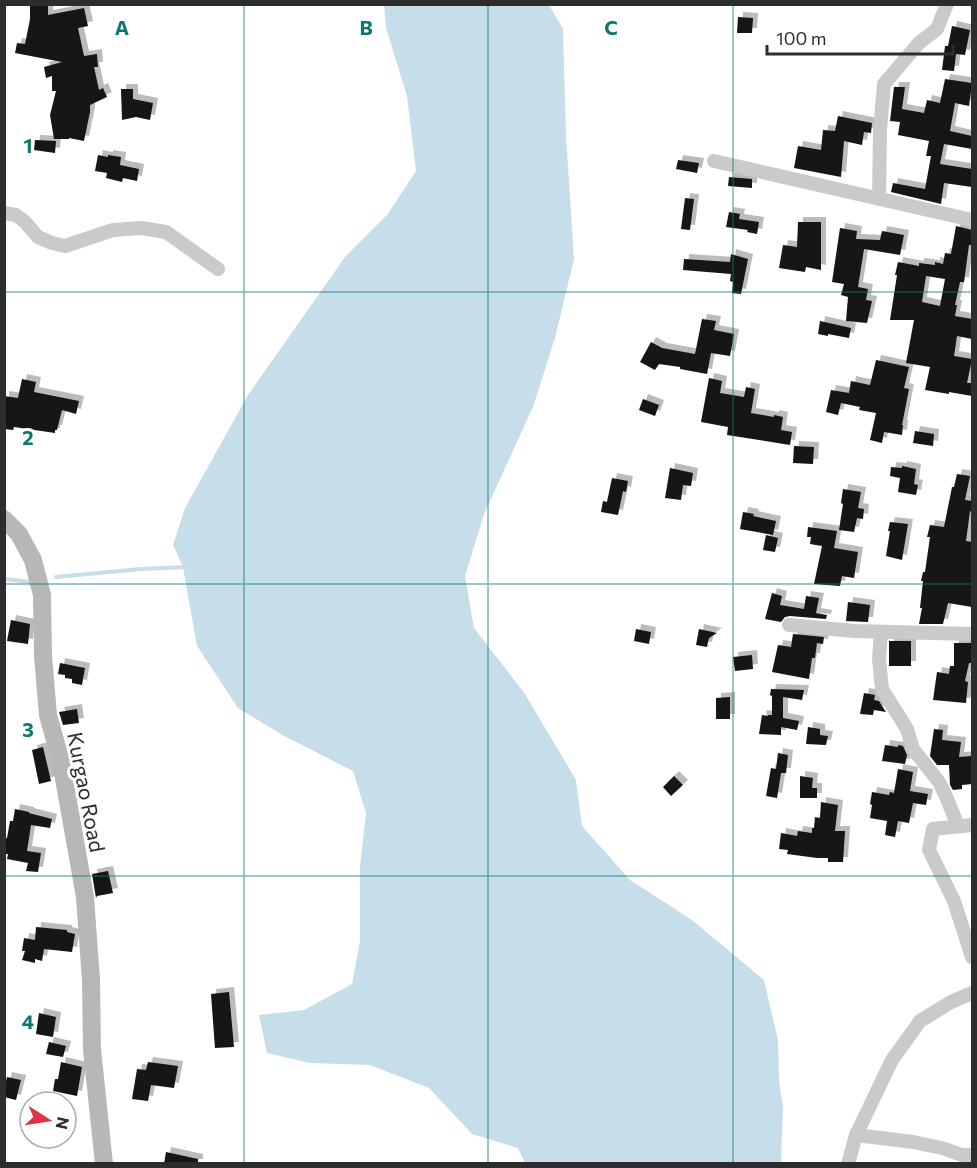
<svg xmlns="http://www.w3.org/2000/svg" width="977" height="1168" viewBox="0 0 977 1168" font-family="Commissioner,sans-serif">
<defs>
<filter id="shadow"><feDropShadow dx="5" dy="-5" stdDeviation="0" flood-color="#0004"/></filter>
</defs>
<rect width="100%" height="100%" fill="#fff"/>
<polygon fill="#c6deea" points="384,5 549,5 563,29 566,136 574,259 555,338 533,407 484,514 465,576 474,628 525,694 576,780 582,826 630,880 692,920 764,980 778,1040 779,1082 783,1107 781,1163 525,1163 518,1148 472,1134 429,1088 370,1065 310,1063 267,1053 259,1015 304,1010 352,984 360,941 360,866 366,813 353,771 284,736 238,708 197,646 183,567 173,545 185,508 248,395 345,257 387,215 416,171 407,96 386,28"/>
<g fill="none" stroke-linecap="round" stroke-linejoin="round">
<g stroke="#c6deea" stroke-width="4">
<polyline points="56,577 141,569 187,567"/>
<polyline points="4,579 31,582"/>
</g>
</g>
<g fill="#141414" fill-rule="evenodd" filter="url(#shadow)">
<polygon points="30,4 48,4 48,15 84,8 88,26 78,28 84,56 97,54 98,67 94,67 99,90 103,88 107,97 90,105 90,112 84,141 69,138 69,139 54,139 50,115 56,91 52,91 52,76 46,78 44,67 62,62 15,53 17,43 25,44 30,19"/>
<polygon points="738,17 753,18 752,33 737,33"/>
<polygon points="952,26 970,30 965,55 956,54 954,71 942,70 945,46 948,46"/>
<polygon points="945,79 972,83 969,106 955,103 950,131 972,136 972,149 944,144 940,164 972,169 972,187 944,183 941,204 891,192 893,183 925,189 931,156 926,156 929,141 898,135 900,122 890,121 894,87 905,87 902,109 924,113 927,100 940,103"/>
<polygon points="121,89 133,89 133,99 153,103 150,120 136,117 122,120"/>
<polygon points="838,116 872,123 871,133 864,132 862,145 844,141 841,177 794,168 798,146 821,150 823,130 835,131"/>
<polygon points="35,140 56,141 55,153 34,150"/>
<polygon points="98,155 108,157 108,155 121,157 120,165 139,169 137,181 123,178 122,182 106,178 107,173 95,171"/>
<polygon points="678,160 699,163 697,173 676,169"/>
<polygon points="729,177 752,179 752,188 728,186"/>
<polygon points="685,198 694,199 690,230 681,229"/>
<polygon points="729,212 740,214 739,219 759,222 757,234 747,232 748,230 726,227"/>
<polygon points="798,222 821,222 821,270 806,267 805,272 779,268 783,245 797,247"/>
<path d="M956 226 972 230V245H969L964 282H960L955 305H957L955 316 972 319V339L957 336 954 356 972 359 967 383H972V396L949 392V394L925 390 930 367 906 363 914 320H890L897 275H895L898 262 919 266V263L935 265V262L943 264 945 253 951 254ZM926 276 945 279 940 306 922 302Z"/>
<polygon points="840,228 857,231 856,239 880,240 882,231 904,235 900,255 864,249 858,287 868,289 866,300 872,301 867,323 846,321 848,297 841,295 844,284 832,282"/>
<polygon points="731,254 748,259 741,294 732,293 733,282 730,281 731,274 683,270 684,259 730,262"/>
<polygon points="702,319 716,321 714,330 734,334 730,356 711,353 707,374 680,369 680,367 659,364 655,370 640,362 651,342 662,348 695,354"/>
<polygon points="820,321 851,328 849,338 828,334 828,336 818,334"/>
<polygon points="876,360 909,367 904,388 909,389 902,425 903,425 902,435 884,432 882,443 870,440 876,413 859,410 860,407 841,403 838,415 826,412 831,390 849,393 851,381 870,385"/>
<polygon points="709,378 722,381 720,393 744,397 746,387 755,389 751,413 774,417 774,415 783,417 781,430 792,432 790,445 727,435 728,427 701,422"/>
<polygon points="22,379 36,382 34,392 79,401 76,414 62,410 57,430 55,430 55,433 14,427 13,430 4,429 4,396 18,398"/>
<polygon points="643,399 659,405 655,416 639,410"/>
<polygon points="915,431 934,434 933,446 913,443"/>
<polygon points="794,446 814,447 813,464 793,463"/>
<polygon points="902,466 916,469 914,484 918,485 916,495 898,492 900,478 890,476 891,467 902,468"/>
<polygon points="670,468 693,473 691,486 683,485 681,500 665,498"/>
<polygon points="957,474 970,476 965,500 972,501 972,512 970,511 966,541 972,542 972,607 948,603 943,624 919,624 922,608 920,608 923,581 921,581 923,572 925,572 930,537 927,537 930,525 944,527 952,487 954,487"/>
<polygon points="612,478 628,481 626,492 623,491 618,515 601,512 603,501 607,502"/>
<polygon points="843,489 861,492 858,508 864,509 863,519 857,518 854,532 839,530 843,504 841,503"/>
<polygon points="743,512 754,514 753,516 776,521 773,535 740,529"/>
<polygon points="890,522 908,524 902,560 886,556 890,531 888,531"/>
<polygon points="808,527 837,531 834,548 858,552 854,578 842,576 840,586 814,584 822,546 810,544 811,537 807,537"/>
<polygon points="766,535 778,538 775,552 763,550"/>
<polygon points="772,593 782,596 780,605 804,609 806,596 819,598 816,613 827,615 826,619 790,616 785,617 781,622 765,619"/>
<polygon points="848,602 870,605 868,622 846,621"/>
<polygon points="11,620 30,624 28,644 7,641"/>
<polygon points="636,629 651,632 649,644 634,641"/>
<polygon points="699,629 717,633 709,638 707,647 696,645"/>
<polygon points="793,634 824,637 823,644 817,643 815,658 812,658 809,679 772,672 778,645 791,647"/>
<rect x="889" y="641" width="22" height="25"/>
<polygon points="954,643 972,643 972,663 969,663 965,681 968,682 966,703 933,700 937,672 949,674 950,666 954,666"/>
<polygon points="752,655 753,669 735,671 733,657"/>
<polygon points="60,663 85,668 82,685 72,683 72,679 65,678 65,675 58,674"/>
<polygon points="771,689 804,690 802,700 783,697 783,718 799,721 797,730 781,727 781,735 759,734 762,715 768,716 768,715 772,715 772,696 770,695"/>
<polygon points="864,693 875,695 874,700 879,701 886,712 874,710 873,715 860,714"/>
<polygon points="730,697 730,719 716,719 716,698"/>
<polygon points="77,709 79,723 63,725 59,712"/>
<polygon points="808,727 820,729 820,735 828,736 826,745 806,744"/>
<polygon points="934,729 943,730 942,740 961,742 959,757 972,756 972,784 962,785 962,789 953,790 950,785 949,765 937,765 930,756"/>
<polygon points="885,745 898,747 898,745 903,746 907,755 905,764 882,761"/>
<polygon points="43,747 51,781 39,784 32,750"/>
<polygon points="778,753 788,755 786,773 781,773 777,798 766,796 771,768 776,769"/>
<polygon points="898,769 913,772 910,791 928,794 926,805 913,803 909,823 898,821 895,837 885,835 887,821 870,818 872,805 870,804 872,792 889,795 890,792 894,793"/>
<polygon points="674,776 683,785 671,796 663,787"/>
<polygon points="800,776 813,778 812,788 817,788 817,798 800,798"/>
<polygon points="821,802 838,805 835,831 845,831 843,862 828,862 828,858 817,858 787,854 788,850 779,849 781,833 797,836 798,831 812,833 812,828 814,828 815,817 820,818"/>
<polygon points="15,809 29,812 29,813 52,819 50,828 31,825 27,851 41,853 38,872 26,871 28,863 7,859 8,854 4,854 4,838 7,838 10,821 13,821"/>
<polygon points="108,871 113,893 97,896 96,898 92,874"/>
<polygon points="36,927 67,930 67,932 75,934 72,952 44,949 42,961 35,959 35,963 22,960 25,951 22,951 24,938 35,940"/>
<polygon points="229,992 234,1047 215,1048 211,994"/>
<polygon points="39,1013 56,1017 53,1037 36,1034"/>
<polygon points="49,1042 66,1046 63,1057 46,1054"/>
<polygon points="61,1062 82,1067 77,1096 53,1091 55,1079 58,1079"/>
<polygon points="148,1062 178,1066 174,1088 151,1085 148,1101 132,1099 137,1069 146,1070"/>
<polygon points="7,1077 21,1080 16,1100 4,1097 4,1089"/>
<polygon points="166,1152 198,1159 198,1164 164,1164"/>
</g>
<g fill="none" stroke-linecap="round" stroke-linejoin="round">
<g stroke="#cacaca" stroke-width="14">
<polyline points="714,161 972,220"/>
<polyline points="879,199 880,130 884,84 919,43 937,29 947,4"/>
<polyline points="4,213 16,215 25,222 38,237 52,243 65,246 113,230 141,228 166,232 218,269"/>
<polyline points="789,625 854,631 972,634"/>
<polyline points="881,632 879,659 882,689 907,729 913,749 939,782 945,794 958,826"/>
<polyline points="972,825 933,829 929,850 954,901 972,957"/>
<polyline points="856,1135 913,1142 942,1148 962,1155 972,1155"/>
<polyline points="848,1164 856,1135 892,1060 920,1021 951,1002 972,993"/>
</g>
<polyline stroke="#b7b7b7" stroke-width="18" points="4,519 19,534 33,560 42,595 43,656 48,715 61,762 85,897 91,980 92,1049 104,1164"/>
</g>
<path fill="none" stroke="#0f766e" stroke-width="1.5" stroke-opacity="0.55" d="M244 4V1164M488 4V1164M733 4V1164M4 292H972M4 584H972M4 876H972"/>
<g text-anchor="middle" dominant-baseline="central" stroke-width="6" stroke-linejoin="round" paint-order="stroke">
<g font-size="21" fill="#2d2d2d" stroke="#fff">
<text transform="translate(87 792) rotate(79)">Kurgao Road</text>
</g>
</g>
<g font-size="20" text-anchor="middle" font-weight="bold" fill="#0f766e" stroke="#fff" stroke-width="6" stroke-linejoin="round" paint-order="stroke">
<text x="122" y="35">A</text>
<text x="366" y="35">B</text>
<text x="611" y="35">C</text>
<text x="28" y="153">1</text>
<text x="28" y="445">2</text>
<text x="28" y="737">3</text>
<text x="28" y="1029">4</text>
</g>
<rect width="977" height="1168" fill="none" stroke="#2d2d2d" stroke-width="12"/>
<g transform="translate(48 1120) rotate(102)"><circle r="28" fill="#ffffff" stroke="#ababab" stroke-width="1.5"/>
<path d="M0-4.5L10 22L0 15L-10 22Z" fill="#e23045"/>
<text y="-9" font-size="16" font-weight="bold" text-anchor="middle" fill="#2d2d2d">N</text>
</g>
<path d="M767 45v9h186v-9" fill="none" stroke="#2d2d2d" stroke-width="3"/>
<text x="776" y="45" font-size="18" fill="#2d2d2d" stroke="#ffffff" stroke-width="4.5" paint-order="stroke">100 m</text>
</svg>
